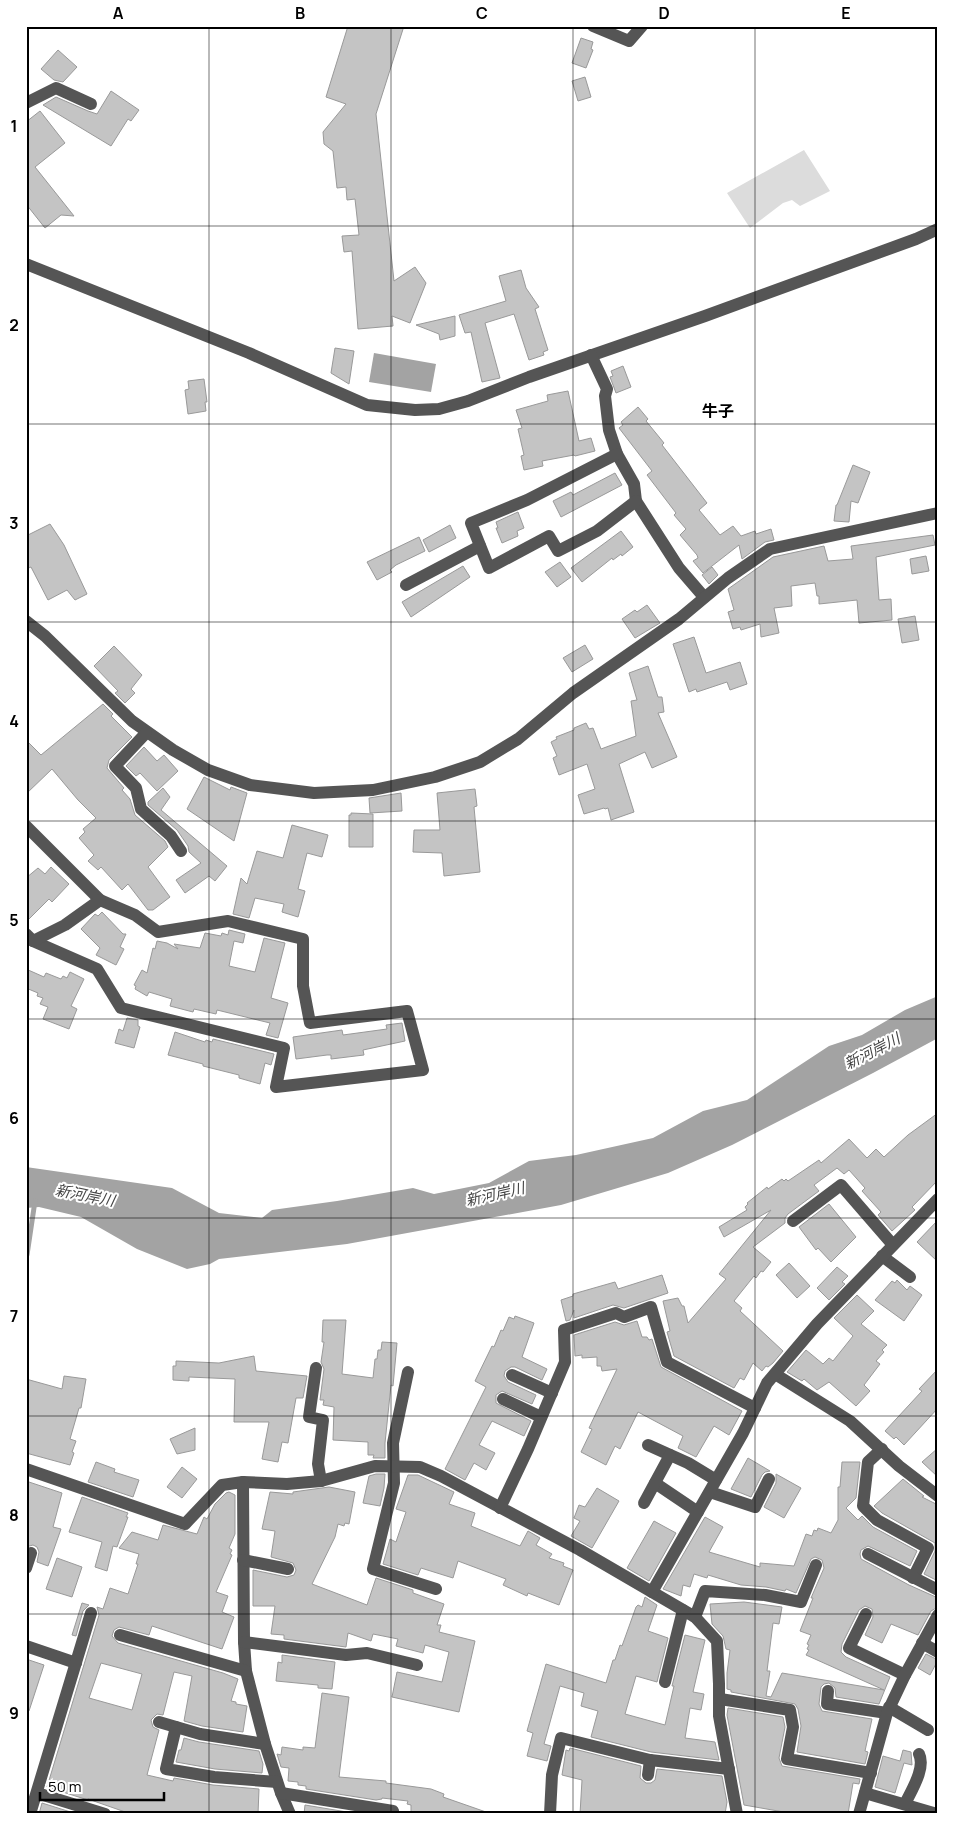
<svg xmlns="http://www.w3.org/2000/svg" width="964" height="1840" viewBox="0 0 964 1840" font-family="Manrope,'Noto Sans JP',sans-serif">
<rect width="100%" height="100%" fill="#fff"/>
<polygon fill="#dcdcdc" points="804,150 830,191 800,206 792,200 783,203 750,228 727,193"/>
<g fill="#a3a3a3">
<polygon points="374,353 436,364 431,392 369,382"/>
<polygon points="938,996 938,1038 873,1073 732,1145 668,1173 561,1205 347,1244 219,1259 210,1264 187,1269 137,1249 81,1217 39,1207 26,1208 26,1167 172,1188 219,1213 262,1218 272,1210 337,1201 413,1188 434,1194 489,1183 529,1161 576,1155 653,1138 703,1111 747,1100 829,1046 862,1035 905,1010"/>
</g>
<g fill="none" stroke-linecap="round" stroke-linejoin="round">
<polyline stroke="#a3a3a3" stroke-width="5" points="27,1255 35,1201"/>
</g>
<g fill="#c4c4c4" stroke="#999" fill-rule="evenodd">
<polygon points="348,26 404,26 376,114 394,281 415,267 426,283 410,323 392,316 393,326 358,329 352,251 344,252 342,236 359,235 355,199 347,200 346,187 337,188 333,151 324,144 323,132 346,104 326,97"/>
<polygon points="581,38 593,42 591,49 593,50 586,68 572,63"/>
<polygon points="58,50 77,67 63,82 54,80 41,69"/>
<polygon points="585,77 591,97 578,101 572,81"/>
<polygon points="111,91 139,110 131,121 128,119 111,146 43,105 56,97 88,111 97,114"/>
<polygon points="40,111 65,143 35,167 74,216 61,215 45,228 26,204 26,122"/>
<polygon points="521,270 526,288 539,307 535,309 548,350 543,352 544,355 529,360 514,314 485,323 500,378 482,382 471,332 465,333 459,315 506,301 499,276"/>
<polygon points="455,316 455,336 440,340 439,334 416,325"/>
<polygon points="335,348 354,351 349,384 331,373"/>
<polygon points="623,366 631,387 616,393 610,377 613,376 611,371"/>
<polygon points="204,379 207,402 205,402 206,411 188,414 185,390 189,389 188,381"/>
<polygon points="568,391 579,441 591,438 595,451 575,456 574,455 542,461 543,466 524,470 521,456 524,455 518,429 522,428 516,410 548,401 547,395"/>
<polygon points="638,407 648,419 646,421 664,443 662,445 707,503 699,510 720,535 733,526 741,536 755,531 756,534 771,529 774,540 765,542 742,559 739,545 703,573 693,561 698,558 697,555 680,535 686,529 674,515 676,513 647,475 652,471 619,428 623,425 621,422"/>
<polygon points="853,465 870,472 858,503 851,501 849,522 834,521 836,505 837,505"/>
<polygon points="615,473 622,485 561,517 553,501 571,492 573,495"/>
<polygon points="518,512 524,528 517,531 518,536 502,543 496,528 498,528 496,522"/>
<polygon points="50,524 64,545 87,594 75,600 67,590 48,600 31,567 26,569 26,536"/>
<polygon points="450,525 456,538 429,552 423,540"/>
<polygon points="621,531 633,547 622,556 621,554 613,560 612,558 582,582 571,568"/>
<polygon points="933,535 935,545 876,557 879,600 891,599 892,620 859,623 857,600 819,604 819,596 817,596 815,583 791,586 792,606 774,608 779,633 761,637 760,624 741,630 740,627 733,629 728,612 734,610 728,589 773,557 824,546 828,561 853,559 851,546"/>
<polygon points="419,537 425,551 396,565 390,570 392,572 377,580 367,562"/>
<polygon points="926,556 929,571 912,574 910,559"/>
<polygon points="560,562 571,577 557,587 545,572"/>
<polygon points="463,566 470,577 411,617 402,602"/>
<polygon points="712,567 718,575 709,584 702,575"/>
<polygon points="647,605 660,623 635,638 622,619 635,610 637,612"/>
<polygon points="915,616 919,640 902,643 898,619"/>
<polygon points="694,637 706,673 740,662 747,684 730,690 727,682 697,692 696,689 689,692 673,644"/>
<polygon points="585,645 593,659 572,672 563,658"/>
<polygon points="114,646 142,675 131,689 135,693 125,703 115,693 118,691 94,666"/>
<polygon points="648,666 658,697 662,697 664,712 658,713 677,757 652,768 645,752 619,764 634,812 611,820 608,808 605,809 604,808 584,814 578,795 595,789 587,764 559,775 553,758 557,756 551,742 557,739 556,737 574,730 574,728 586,723 589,729 593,728 601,749 636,736 631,701 637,700 629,673"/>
<polygon points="103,704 113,714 111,716 132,737 109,760 107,768 124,788 122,790 130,799 135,815 165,841 168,847 148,867 170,897 153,910 148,910 128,884 122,890 101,867 98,870 88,861 94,855 79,838 85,832 83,829 96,818 78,800 52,769 26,794 26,740 41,755"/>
<polygon points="144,747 157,761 164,755 178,771 157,791 140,773 136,776 126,766"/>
<polygon points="204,777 230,790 231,787 247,793 234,841 187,809"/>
<polygon points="163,788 170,797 161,810 227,866 215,881 209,876 185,893 176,880 201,863 189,852 188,846 177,830 148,805 148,802"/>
<polygon points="475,789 477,806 474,807 480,872 444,876 442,853 413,852 414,830 440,830 437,793"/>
<polygon points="401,793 402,811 370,813 369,798"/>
<polygon points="351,813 373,814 373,847 349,847 349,815 351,815"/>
<polygon points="292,825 328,835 322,857 307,853 298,889 305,891 298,917 282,912 284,904 255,898 249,918 233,914 241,878 247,884 257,851 283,858"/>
<polygon points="51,867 69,884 52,902 49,899 26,922 26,878 38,868 45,874"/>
<polygon points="102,912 123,934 126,934 120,947 124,949 116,965 96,955 100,948 81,929 95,914 98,916"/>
<polygon points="229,930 245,934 243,943 234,941 229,966 255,972 264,938 285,943 271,998 288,1003 278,1038 266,1035 270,1023 217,1010 216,1014 194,1009 193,1012 170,1006 172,999 149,992 147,996 135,989 136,986 134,985 142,970 147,973 153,948 155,949 157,941 167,943 178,949 174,944 200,948 205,933 221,936 222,933 228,935"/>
<polygon points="26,969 44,977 46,973 61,979 63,976 67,978 70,972 84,979 71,1006 77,1009 69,1029 43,1019 48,1007 40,1004 43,998 37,996 38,993 26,988"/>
<polygon points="127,1018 138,1020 138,1026 140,1027 134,1048 115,1043 119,1029 123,1031"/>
<polygon points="402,1023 405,1041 363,1050 364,1055 331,1059 331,1055 327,1055 296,1059 293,1037 342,1030 343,1035 387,1029 386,1025"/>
<polygon points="175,1032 205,1042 206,1040 212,1042 213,1039 274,1054 271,1065 265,1063 260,1084 239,1078 239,1075 203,1066 203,1064 168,1055"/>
<polygon points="938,1113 938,1180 912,1207 915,1210 892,1231 878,1215 881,1212 862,1191 865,1188 849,1170 844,1174 837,1168 814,1185 819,1191 788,1214 785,1218 785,1223 753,1247 771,1262 763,1272 761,1271 756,1278 754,1276 734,1301 742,1308 740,1311 783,1351 773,1363 768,1367 766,1366 762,1371 753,1363 744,1380 740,1378 734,1388 674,1356 667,1332 670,1331 663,1301 678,1298 682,1306 684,1306 688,1323 726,1279 719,1274 771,1210 724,1237 719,1227 747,1210 745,1207 748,1204 747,1203 767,1187 768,1189 782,1179 784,1181 786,1179 788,1181 819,1160 821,1163 849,1139 867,1158 876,1149 884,1157 908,1135"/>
<polygon points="829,1204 856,1237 831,1262 818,1248 816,1250 799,1227"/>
<polygon points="938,1220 938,1262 917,1242"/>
<polygon points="789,1263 810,1286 797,1298 776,1275"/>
<polygon points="837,1267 848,1276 842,1282 845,1284 829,1300 817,1288"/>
<polygon points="662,1275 668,1293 624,1308 613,1305 574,1318 574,1310 570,1320 566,1321 561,1300 573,1296 573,1294 615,1282 618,1289"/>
<polygon points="897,1280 907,1290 910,1286 922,1295 904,1321 875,1300 892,1281 895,1283"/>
<polygon points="857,1295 874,1311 861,1324 887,1345 882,1350 884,1352 876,1361 880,1364 864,1385 870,1391 856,1406 829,1382 817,1390 804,1379 802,1381 787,1372 806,1350 823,1364 829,1358 833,1361 853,1336 834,1318"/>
<polygon points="515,1316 534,1323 522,1357 547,1369 542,1380 515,1367 511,1367 505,1371 504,1376 508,1382 536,1395 532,1404 502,1391 496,1395 496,1403 531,1421 524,1436 492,1421 479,1445 495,1453 486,1470 474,1463 465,1480 445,1469 486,1387 475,1381 492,1346 494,1347 501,1330 503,1331 509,1317 514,1319"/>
<polygon points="323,1320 346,1320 342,1374 373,1378 375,1359 377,1359 378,1350 381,1350 382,1342 397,1343 393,1386 391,1385 385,1443 385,1458 373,1458 374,1455 368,1455 368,1442 333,1440 334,1407 323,1405 324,1400 320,1400 324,1369 321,1362 324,1342 322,1342"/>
<polygon points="637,1321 642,1337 647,1337 649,1340 652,1339 661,1367 742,1411 729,1435 714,1426 696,1457 678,1448 683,1436 638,1412 620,1449 615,1446 606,1465 581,1452 592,1429 589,1428 617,1369 602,1371 601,1366 597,1366 597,1357 582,1358 582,1355 575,1356 574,1335 615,1322 624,1325"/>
<polygon points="254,1356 256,1371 307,1376 303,1398 296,1398 288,1443 282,1442 278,1462 262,1459 269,1422 234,1422 235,1379 189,1377 189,1381 173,1380 173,1366 176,1366 176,1361 219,1363"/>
<polygon points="938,1369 938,1408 904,1445 896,1437 894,1439 885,1431 922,1391 919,1389"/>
<polygon points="64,1376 86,1379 81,1408 79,1408 70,1439 76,1441 72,1452 74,1453 70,1465 26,1453 26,1379 62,1389"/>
<polygon points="195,1428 195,1450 177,1454 170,1439"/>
<polygon points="938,1448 938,1477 922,1462"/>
<polygon points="748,1458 770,1471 765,1472 762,1475 751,1497 731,1489"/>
<polygon points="96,1462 115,1469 114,1472 139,1480 133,1497 88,1482"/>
<polygon points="842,1462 860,1462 856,1498 846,1508 858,1520 862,1516 873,1527 917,1551 910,1566 868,1546 861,1550 860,1554 861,1559 909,1585 938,1598 938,1607 931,1611 918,1635 891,1624 882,1643 865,1635 873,1617 872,1609 865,1606 859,1610 842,1644 841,1652 846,1657 890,1677 879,1704 836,1697 835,1688 829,1683 824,1684 821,1687 819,1704 822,1711 872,1719 865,1751 868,1752 865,1764 797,1752 801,1726 798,1709 795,1704 731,1692 731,1690 727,1689 727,1673 730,1650 726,1649 723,1636 712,1624 710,1604 744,1602 782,1607 779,1624 773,1623 767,1671 770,1671 766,1696 771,1697 782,1673 884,1690 806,1655 809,1650 807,1649 809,1645 807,1644 811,1635 800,1631 813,1598 811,1598 824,1568 822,1560 815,1557 811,1559 796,1593 786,1589 785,1591 766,1587 741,1585 708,1575 707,1578 694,1574 690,1587 683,1585 681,1596 663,1589 705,1517 723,1527 709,1552 760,1567 760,1563 794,1566 806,1534 812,1536 814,1530 817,1531 818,1528 831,1533 838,1520 838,1487 840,1487"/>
<polygon points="182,1467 197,1479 182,1498 167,1487"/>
<polygon points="376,1474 385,1474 384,1488 380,1506 363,1503 369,1476"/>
<polygon points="776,1474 801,1488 784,1518 764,1507 776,1483"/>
<polygon points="408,1475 418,1475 454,1492 449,1504 475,1513 471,1526 520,1546 528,1531 540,1538 536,1545 552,1554 549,1558 564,1563 563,1566 573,1570 559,1605 528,1593 527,1596 503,1585 506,1579 458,1561 453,1578 421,1568 418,1575 383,1564 390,1539 396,1542 406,1512 396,1509"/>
<polygon points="903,1479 924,1496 922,1497 938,1505 938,1581 924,1574 935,1551 935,1543 882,1513 874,1506"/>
<polygon points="26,1481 62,1493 53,1527 61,1529 48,1566 37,1562 39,1552 37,1547 33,1545 26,1547"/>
<polygon points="329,1487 355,1492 349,1524 345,1523 344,1526 338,1524 335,1537 312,1584 367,1605 376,1578 413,1590 413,1593 444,1604 437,1625 441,1625 439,1632 475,1641 459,1712 392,1697 397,1672 442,1682 449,1652 425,1645 423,1653 396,1646 398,1639 373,1634 371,1641 348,1633 346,1647 284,1639 284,1635 271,1634 275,1606 253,1606 253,1570 287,1577 294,1575 296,1570 293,1563 271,1557 275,1531 262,1529 270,1492 293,1494 293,1492"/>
<polygon points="597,1488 619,1501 592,1548 571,1536 580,1521 574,1518 579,1505 585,1507"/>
<path d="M229 1492 235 1495V1534L229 1548 232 1550 230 1554 232 1555 216 1592 228 1596 222 1612 234 1617 222 1649 152 1626 149 1635 119 1627 114 1630 112 1636 118 1643 223 1673 238 1679 231 1701 236 1702V1704L247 1706 243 1732 202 1726 184 1721 192 1676 174 1672 163 1715 157 1714 151 1720 153 1727 159 1730 147 1775 173 1781 174 1778 213 1785 259 1789 258 1814H131L88 1799V1800L47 1787 99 1615 97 1607 103 1609 110 1588 128 1594 138 1564H136L139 1554 119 1548 132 1532 158 1540 163 1525 197 1534 204 1517 207 1519 215 1504 226 1493ZM101 1663 142 1674 132 1710 89 1698Z"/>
<polygon points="82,1497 128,1513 126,1517 128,1517 117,1547 113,1546 107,1571 95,1567 102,1542 69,1532"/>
<polygon points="654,1521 676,1533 649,1581 627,1568"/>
<polygon points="57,1558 82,1567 72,1597 46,1589"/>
<polygon points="645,1597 657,1605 648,1631 668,1638 657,1682 636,1676 625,1714 665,1725 674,1686 672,1686 685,1635 705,1640 693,1692 704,1694 701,1710 690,1708 685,1738 715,1742 719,1760 651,1752 591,1737 598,1711 581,1706 584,1693 560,1686 544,1744 551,1746 547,1761 527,1756 533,1733 527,1731 546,1664 606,1683 613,1660 615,1660 620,1645 622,1646 636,1607 638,1605 642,1607"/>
<polygon points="82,1603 89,1605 83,1611 76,1636 72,1635"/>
<polygon points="926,1654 938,1660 930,1675 918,1668"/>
<polygon points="282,1655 335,1662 332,1689 318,1688 318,1685 276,1681 278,1662 282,1663"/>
<polygon points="26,1659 44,1665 29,1711 26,1710"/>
<polygon points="322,1693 349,1697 339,1777 386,1781 386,1783 431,1789 444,1794 443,1797 486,1812 485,1814 411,1814 411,1805 407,1804 408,1801 382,1798 382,1799 376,1800 306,1789 306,1786 298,1785 298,1782 288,1781 289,1768 281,1767 277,1754 281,1755 282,1747 303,1750 303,1747 315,1748"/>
<polygon points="728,1708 783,1717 785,1727 779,1758 782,1766 860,1779 859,1784 853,1783 848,1814 795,1814 744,1805 727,1715"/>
<polygon points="184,1738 199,1742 259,1751 263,1764 262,1773 215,1769 176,1762 179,1750 181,1750"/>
<polygon points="570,1748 641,1766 640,1778 646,1783 651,1783 655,1780 657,1769 722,1776 727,1802 725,1814 673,1814 659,1812 659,1814 580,1814 582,1780 562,1775 566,1750 569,1751"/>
<polygon points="903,1750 911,1752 912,1765 904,1763 895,1793 875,1787 883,1756 900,1761"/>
<polygon points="42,1803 77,1814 39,1814"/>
<polygon points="305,1805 359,1814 304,1814"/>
</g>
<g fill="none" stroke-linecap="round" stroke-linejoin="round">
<g stroke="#555" stroke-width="12">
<polyline points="593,26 629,41 642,26"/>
<polyline points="26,103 56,88 91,104"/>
<polyline points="26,264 249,353 367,405 415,410 439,409 468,401 529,377 705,316 916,239 938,229"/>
<polyline points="591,355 607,389 605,396 609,430 617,454 634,484 636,501 679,568 704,597"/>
<polyline points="617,454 527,500 471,523 489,568 549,536 558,551 597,531 636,501"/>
<polyline points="406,585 480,546"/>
<polyline points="26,621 45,636 132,721 173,750 208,770 250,785 314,793 373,790 435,777 480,762 518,739 573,693 679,619 728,578 770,549 938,513"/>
<polyline points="146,733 115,766 136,788 141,809 171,836 181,851"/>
<polyline points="26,826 100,900 135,915 158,932 228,921 303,939 303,986 310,1023 407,1011 423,1070 276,1087 284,1048 121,1008 97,969 33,941 26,934"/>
<polyline points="33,941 65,925 100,900"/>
<polyline points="793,1221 841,1185 893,1245"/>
<polyline points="882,1256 910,1277"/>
<polyline points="316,1368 309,1417 323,1420 318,1464 321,1481"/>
<polyline points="408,1372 393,1443 394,1483 373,1569 436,1589"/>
<polyline points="775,1374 850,1421 899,1466 938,1496"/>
<polyline points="512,1375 552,1393"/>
<polyline points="503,1399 541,1417"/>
<polyline points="648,1445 688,1463 716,1480"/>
<polyline points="882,1449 868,1462 863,1506 877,1520 928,1548 913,1578"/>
<polyline points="26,1469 185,1524 222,1485 243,1482 287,1484 321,1481 375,1466 420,1467 441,1476 580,1550 695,1617 717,1641 719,1684 719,1716 737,1814"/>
<polyline points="243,1482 244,1642 246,1671 265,1744 281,1793 290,1814"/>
<polyline points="655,1483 698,1512"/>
<polyline points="710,1492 755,1507 769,1479"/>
<polyline points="644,1503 670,1455"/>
<polyline points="500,1508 528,1449 565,1362 564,1330 616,1313 624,1317 651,1307 667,1362 755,1408"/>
<polyline points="868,1554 938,1590"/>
<polyline points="243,1560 288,1569"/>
<polyline points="26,1568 31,1553"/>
<polyline points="652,1592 743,1433 767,1383 817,1324 938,1199"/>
<polyline points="866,1614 849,1648 905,1675"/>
<polyline points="695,1617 705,1591 765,1595 801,1602 816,1565"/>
<polyline points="120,1635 246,1671"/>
<polyline points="244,1642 346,1655 367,1653 417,1665"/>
<polyline points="922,1643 938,1652"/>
<polyline points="26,1646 76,1663"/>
<polyline points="665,1682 683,1610"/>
<polyline points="828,1691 827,1704 887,1713"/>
<polyline points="720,1699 790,1710 793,1727 787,1759 871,1773"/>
<polyline points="889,1707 928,1730"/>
<polyline points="159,1722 200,1734 265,1744"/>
<polyline points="176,1727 166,1769 214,1777 277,1782"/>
<polyline points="648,1775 650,1760"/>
<polyline points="37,1793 105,1814"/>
<polyline points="281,1793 393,1811"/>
<polyline points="865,1793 937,1814"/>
<path d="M905 1804C911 1791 926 1768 919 1754"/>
<polyline points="30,1814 91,1613"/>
<polyline points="550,1814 552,1775 561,1738 650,1760 729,1769"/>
<polyline points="859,1814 887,1713 905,1675 938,1615"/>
</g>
</g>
<path fill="none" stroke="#000" stroke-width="1" stroke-opacity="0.55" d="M209 26V1814M391 26V1814M573 26V1814M755 26V1814M26 226H938M26 424H938M26 622H938M26 821H938M26 1019H938M26 1218H938M26 1416H938M26 1614H938"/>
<g text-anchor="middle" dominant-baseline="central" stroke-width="4" stroke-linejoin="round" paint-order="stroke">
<g font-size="15" font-style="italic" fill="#444" stroke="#fff">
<text transform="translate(872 1051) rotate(-27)">新河岸川</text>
<text transform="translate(495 1194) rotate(-13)">新河岸川</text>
<text transform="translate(85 1195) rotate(11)">新河岸川</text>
</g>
<g font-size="16" font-weight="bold" fill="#000" stroke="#fff">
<text x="718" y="411">牛子</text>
</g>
</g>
<rect width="964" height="1840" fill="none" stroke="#ffffff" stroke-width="55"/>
<path d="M40 1792v8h124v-8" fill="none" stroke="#000000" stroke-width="2.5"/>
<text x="48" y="1792" font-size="15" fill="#000000" stroke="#ffffff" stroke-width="4" paint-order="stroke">50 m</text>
<rect x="28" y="28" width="908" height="1784" fill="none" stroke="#000" stroke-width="2"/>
<g font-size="16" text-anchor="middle" font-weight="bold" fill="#000">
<text x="118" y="19">A</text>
<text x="300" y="19">B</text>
<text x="482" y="19">C</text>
<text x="664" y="19">D</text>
<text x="846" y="19">E</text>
<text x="14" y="132">1</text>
<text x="14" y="331">2</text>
<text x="14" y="529">3</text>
<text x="14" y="727">4</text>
<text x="14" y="926">5</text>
<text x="14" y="1124">6</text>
<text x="14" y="1322">7</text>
<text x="14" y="1521">8</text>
<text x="14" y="1719">9</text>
</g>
</svg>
